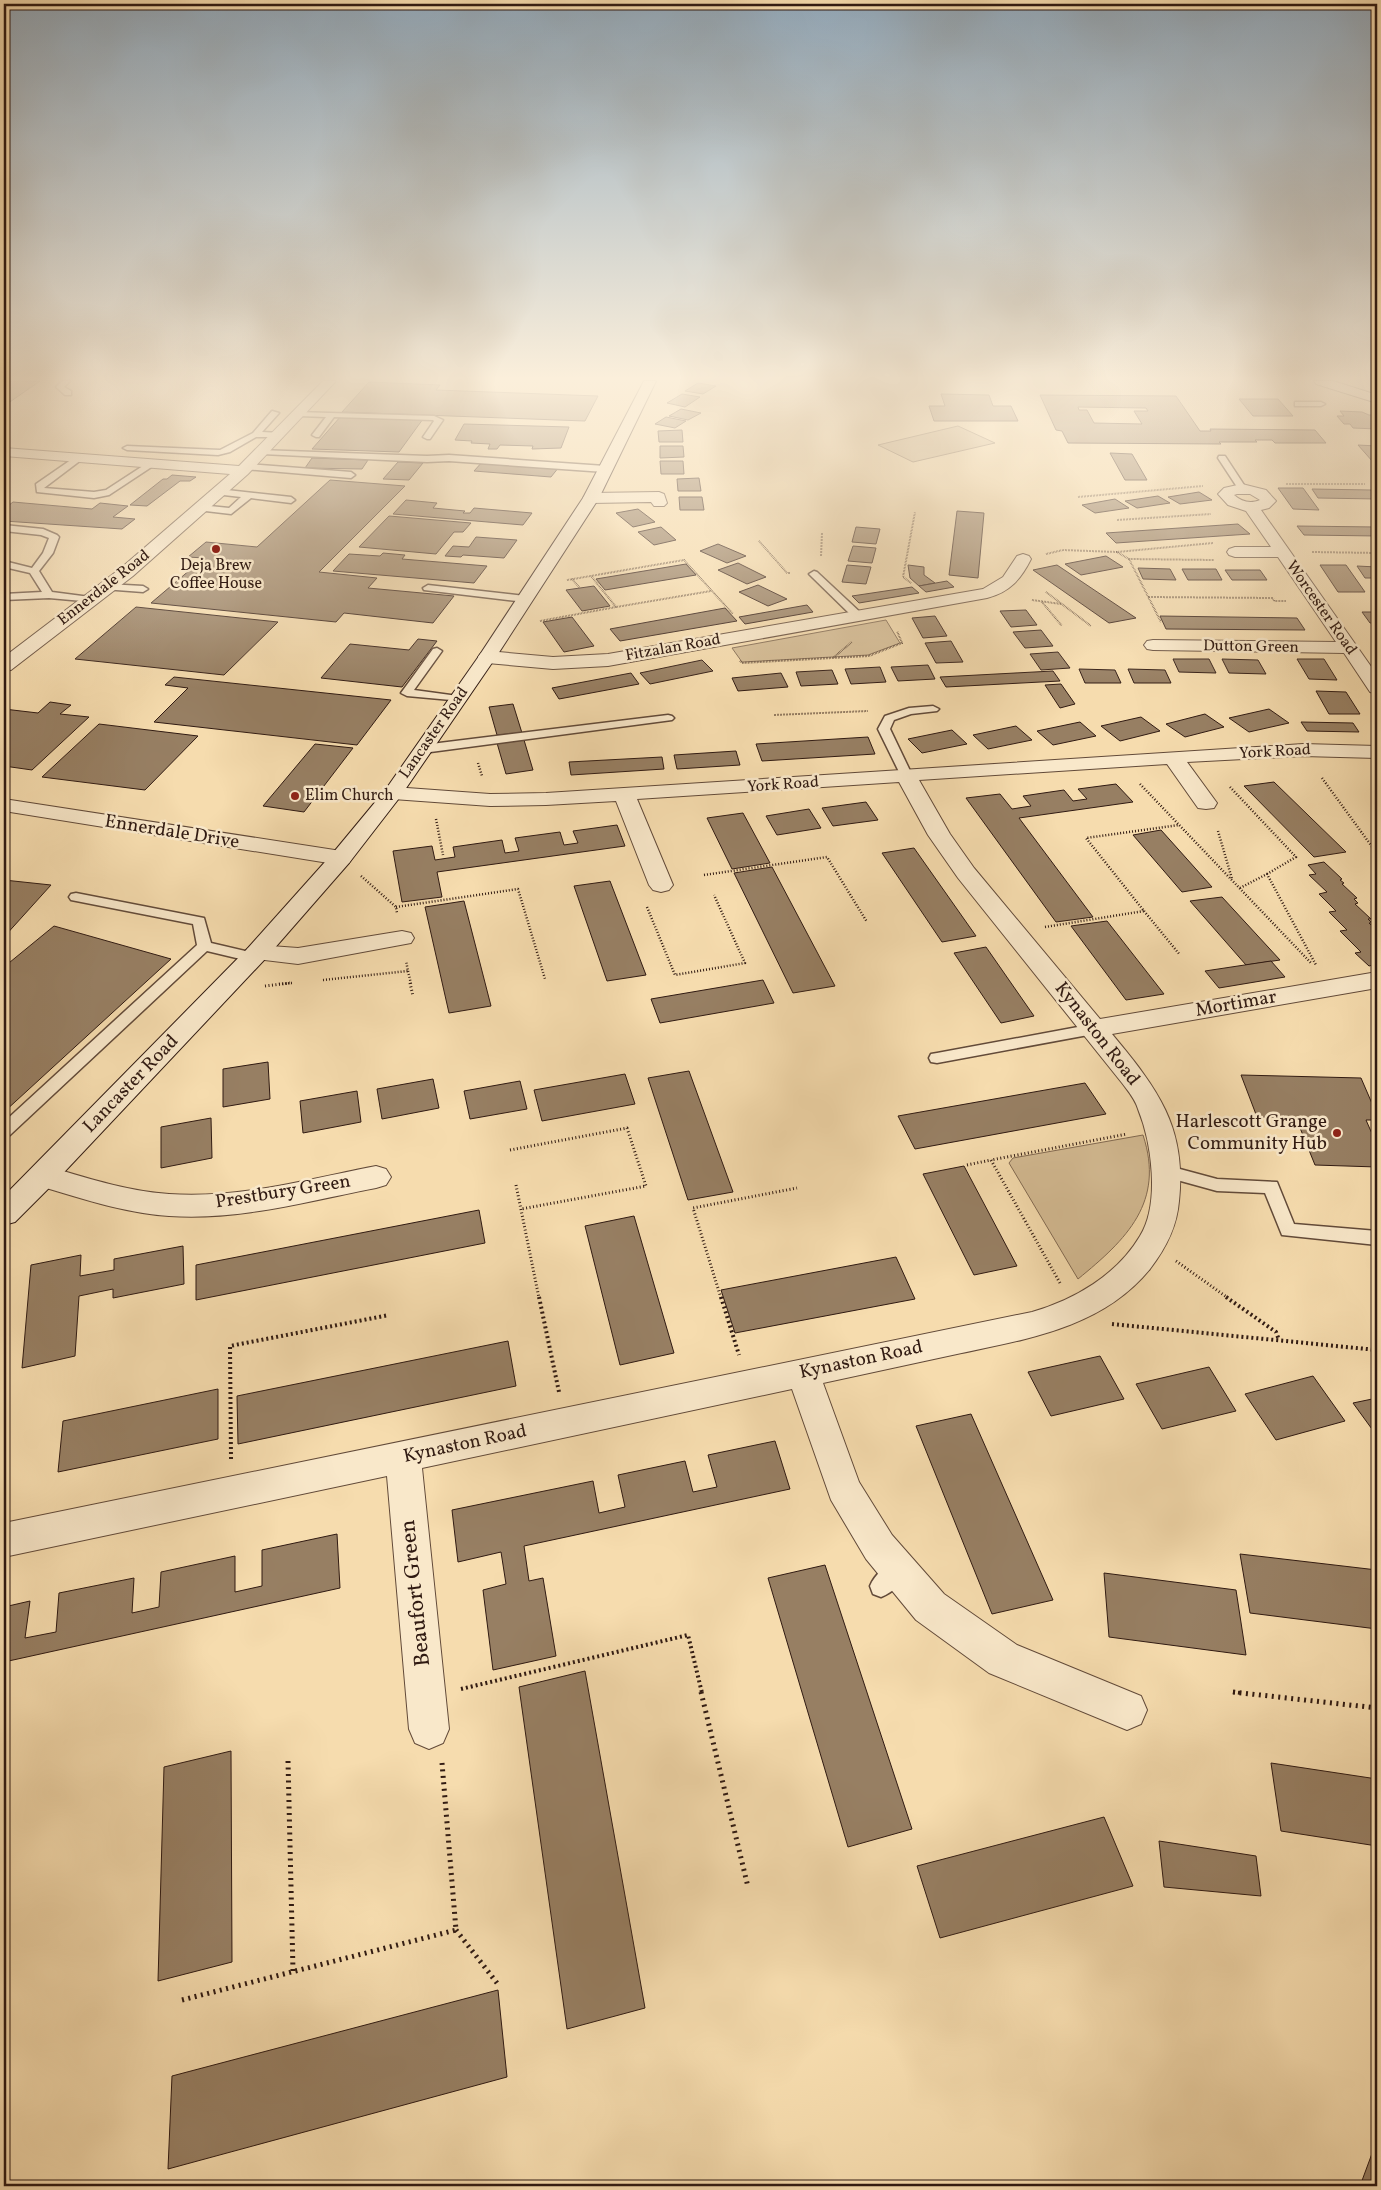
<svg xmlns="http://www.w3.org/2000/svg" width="1381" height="2190" viewBox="0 0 1381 2190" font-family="Vollkorn,serif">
<rect width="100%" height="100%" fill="#f6dcae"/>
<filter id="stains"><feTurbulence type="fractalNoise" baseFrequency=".004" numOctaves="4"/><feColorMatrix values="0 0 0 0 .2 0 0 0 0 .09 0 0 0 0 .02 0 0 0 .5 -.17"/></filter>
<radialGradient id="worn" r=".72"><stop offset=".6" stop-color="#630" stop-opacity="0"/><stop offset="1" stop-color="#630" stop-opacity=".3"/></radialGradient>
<g fill="#d4bb93" stroke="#826a52">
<polygon points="958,426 995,443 913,462 878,445"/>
<polygon points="886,620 900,643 868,655 742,662 732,648"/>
<path d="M1143 1135C1165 1202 1127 1239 1078 1279L1009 1163 1013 1158Z"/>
</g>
<g fill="#977f63" stroke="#301a12" fill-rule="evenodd">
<polygon points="4,381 40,381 4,406"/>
<polygon points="369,382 440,385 436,390 598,396 585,421 342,412"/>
<polygon points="698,383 716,386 703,394 685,391"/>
<polygon points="682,394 700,397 685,407 667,403"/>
<polygon points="941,394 989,395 993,406 1011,406 1018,421 934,421 929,406 945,406"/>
<path d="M1040 395 1176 396 1200 431H1211L1210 429 1315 430 1326 443H1275L1272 440H1255L1257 442H1219L1221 444 1068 443 1062 431 1056 430ZM1078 407 1146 408 1148 411H1134L1142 424 1094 423 1087 410H1079Z"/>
<polygon points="1239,399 1278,399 1293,416 1253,416"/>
<polygon points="681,409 701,413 688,420 669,416"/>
<polygon points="1340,411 1362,412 1369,415 1377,415 1377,429 1353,428 1350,424 1344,424 1337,416 1344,416"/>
<polygon points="341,416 423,419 399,452 312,449"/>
<polygon points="666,417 686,421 675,428 655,424"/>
<polygon points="464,424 569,427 561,448 532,449 533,446 500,445 497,449 488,449 490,444 471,443 472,441 455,440"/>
<polygon points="682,430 683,442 659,442 658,431"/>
<polygon points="1358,445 1377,446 1377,463 1373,462"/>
<polygon points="660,446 683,446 684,457 660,458"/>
<polygon points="1110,453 1132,454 1147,480 1125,480"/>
<polygon points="312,458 368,460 362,469 305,468"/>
<polygon points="483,461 559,467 551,477 474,471"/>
<polygon points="660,461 683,461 684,474 661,474"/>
<polygon points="398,462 423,463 409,480 383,479"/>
<polygon points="172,475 196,477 190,481 180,481 147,506 130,505 163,479 167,479"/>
<polygon points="699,478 701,491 678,491 677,479"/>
<polygon points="330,480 405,486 319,572 377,578 368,588 454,596 433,623 344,613 336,622 151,603 204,558 188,557 206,542 257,547"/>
<polygon points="1278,488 1303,488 1319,510 1293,509"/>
<polygon points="1312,489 1371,490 1377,499 1318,498"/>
<polygon points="1199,492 1212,500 1180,504 1168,497"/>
<polygon points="1158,496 1170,503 1137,508 1125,501"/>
<polygon points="679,497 702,497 704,510 680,510"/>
<polygon points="1115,499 1129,508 1095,513 1082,505"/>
<polygon points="406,500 437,503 433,508 465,511 463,513 470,513 474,508 532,513 523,525 393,514"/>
<polygon points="13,502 92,509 100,503 128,506 113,517 135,519 122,529 4,521 4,509"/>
<polygon points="638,509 655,522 633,527 616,513"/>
<polygon points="957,511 984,513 978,578 949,575"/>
<polygon points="389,516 471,523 463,532 454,532 436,554 359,547"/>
<polygon points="1238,524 1250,534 1116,543 1106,533"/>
<polygon points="1297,526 1377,527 1377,536 1304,535"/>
<polygon points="661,527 676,540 654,545 638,532"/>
<polygon points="856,527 880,529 876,544 852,542"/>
<polygon points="476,537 517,540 504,558 463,555 461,557 445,556 453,546 469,547"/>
<polygon points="718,544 746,556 727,563 700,551"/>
<polygon points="853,546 876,548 872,563 848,561"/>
<polygon points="383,553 405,555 402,559 487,566 474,583 333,571 349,554 380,556"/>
<polygon points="1106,556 1123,567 1081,575 1065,564"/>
<polygon points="738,563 766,577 747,584 718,570"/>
<polygon points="686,564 696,575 605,590 596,579"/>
<polygon points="847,565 871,567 866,584 842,582"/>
<polygon points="908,565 924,567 924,575 935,583 919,586 910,578"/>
<polygon points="1057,565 1136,618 1109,623 1033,570"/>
<polygon points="1320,565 1346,565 1365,592 1338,592"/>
<polygon points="1357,566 1377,567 1377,578 1365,578"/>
<polygon points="1138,568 1170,569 1176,580 1143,579"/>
<polygon points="1182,569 1216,569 1222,580 1188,580"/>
<polygon points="1225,570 1260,570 1267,580 1232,580"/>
<polygon points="947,581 954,587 926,592 919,586"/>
<polygon points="758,585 787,599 768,606 739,592"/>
<polygon points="594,586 610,606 582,611 566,590"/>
<polygon points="912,587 919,593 859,603 852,596"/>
<polygon points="807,605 813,612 745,624 739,617"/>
<polygon points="136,607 278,622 224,675 75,659"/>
<polygon points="725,608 737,621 620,641 610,629"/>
<polygon points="1026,610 1037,625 1011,627 1000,611"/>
<polygon points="1362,612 1377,612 1377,623 1370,623"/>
<polygon points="935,616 947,636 923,638 912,618"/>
<polygon points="1160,616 1297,618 1305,630 1166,629"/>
<polygon points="572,617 594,646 564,652 543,622"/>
<polygon points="1041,630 1053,646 1025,648 1013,632"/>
<polygon points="418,639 437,641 402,687 321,678 350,644 409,650"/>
<polygon points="951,641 963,662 936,663 925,643"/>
<polygon points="1058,652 1070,668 1041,670 1030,654"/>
<polygon points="1173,659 1209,659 1216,673 1179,672"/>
<polygon points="1222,659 1258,660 1266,674 1229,673"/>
<polygon points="1297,659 1324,659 1337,680 1309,679"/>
<polygon points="702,660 713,671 650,684 640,673"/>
<polygon points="928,665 935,679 898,681 891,667"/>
<polygon points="880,667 886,682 851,684 845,669"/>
<polygon points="1079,669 1115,670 1121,683 1085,683"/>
<polygon points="1128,669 1165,670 1171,683 1134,683"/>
<polygon points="832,670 838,684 801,686 796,672"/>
<polygon points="1053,671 1060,681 946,687 940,677"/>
<polygon points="631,673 639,684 559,699 552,688"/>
<polygon points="781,673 788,687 738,691 732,678"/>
<polygon points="174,677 391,700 357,745 154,722 188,688 165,685"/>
<polygon points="1061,684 1075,704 1060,708 1045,685"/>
<polygon points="1316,691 1346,692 1360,714 1329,714"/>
<polygon points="50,702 71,705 60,714 89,717 32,770 4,766 4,709 38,713"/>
<polygon points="513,704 522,733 497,735 489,707"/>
<polygon points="1269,709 1289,723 1249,732 1229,718"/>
<polygon points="1205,714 1224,727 1185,737 1166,724"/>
<polygon points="1141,717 1160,731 1120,741 1101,726"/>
<polygon points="1080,722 1096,736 1053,745 1037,731"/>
<polygon points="1301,722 1353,723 1359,732 1307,731"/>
<polygon points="99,724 198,736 145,790 42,777"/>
<polygon points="1016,726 1032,740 988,749 973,735"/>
<polygon points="952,730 967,744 922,753 908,739"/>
<polygon points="868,737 875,754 762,761 756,744"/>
<polygon points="524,740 533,770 506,774 497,743"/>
<polygon points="315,744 353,748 304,812 263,806"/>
<polygon points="736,751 740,765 677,769 674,755"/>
<polygon points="662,757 664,769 571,775 569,762"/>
<polygon points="1274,782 1346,852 1314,857 1244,786"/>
<polygon points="1116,784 1133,802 1019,818 1093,917 1056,922 966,798 1000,794 1012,809 1031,806 1023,796 1064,790 1073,801 1087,799 1078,789"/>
<polygon points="866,802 878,820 833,826 822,808"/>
<polygon points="809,809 821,828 777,835 766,816"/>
<polygon points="743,813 770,863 732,869 707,818"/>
<polygon points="617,825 625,846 437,872 442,897 402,902 393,851 432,846 435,860 455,857 453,847 502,840 505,853 519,851 515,838 560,832 564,845 578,843 573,831"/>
<polygon points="1161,830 1212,887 1182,892 1133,835"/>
<polygon points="914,848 976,936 942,942 882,853"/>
<polygon points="1324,862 1342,879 1340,880 1344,883 1342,884 1357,898 1354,899 1358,903 1355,904 1371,919 1368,919 1372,923 1369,923 1377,931 1377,964 1369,966 1355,953 1361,952 1340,931 1347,930 1329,912 1336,911 1319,894 1327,892 1309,875 1316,874 1308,865"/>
<polygon points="772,867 835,986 793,993 734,873"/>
<polygon points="4,880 51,885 4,937"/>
<polygon points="610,881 646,975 607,981 574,886"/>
<polygon points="1222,897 1280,960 1246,965 1190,901"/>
<polygon points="464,901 491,1006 449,1013 425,907"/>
<polygon points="1107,921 1164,994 1126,1000 1071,926"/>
<polygon points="54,926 171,959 4,1112 4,967"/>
<polygon points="986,947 1034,1016 1001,1023 954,953"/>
<polygon points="1271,961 1285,977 1219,988 1205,971"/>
<polygon points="763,980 774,1003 660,1023 651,999"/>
<polygon points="268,1062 270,1099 223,1107 223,1069"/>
<polygon points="689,1071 733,1192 688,1200 648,1078"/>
<polygon points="625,1074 635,1104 542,1121 534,1090"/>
<polygon points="1241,1075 1361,1078 1377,1115 1377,1120 1366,1120 1377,1145 1377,1167 1315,1165 1296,1118 1257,1117"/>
<polygon points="433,1079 439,1108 382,1119 377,1089"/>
<polygon points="520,1081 527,1109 470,1119 464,1091"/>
<polygon points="1085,1083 1106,1114 915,1149 898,1116"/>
<polygon points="357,1091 361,1122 303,1133 300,1101"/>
<polygon points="211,1118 212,1158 161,1168 161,1127"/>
<polygon points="964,1166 1017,1266 974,1275 923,1174"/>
<polygon points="479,1210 485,1243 196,1300 196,1265"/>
<polygon points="634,1216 674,1353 620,1365 585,1226"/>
<polygon points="183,1246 184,1284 113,1298 113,1289 79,1296 75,1356 22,1368 31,1265 81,1255 80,1276 114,1270 114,1259"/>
<polygon points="896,1257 915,1299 735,1333 721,1290"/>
<polygon points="508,1341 516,1386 238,1444 237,1396"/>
<polygon points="1100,1356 1124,1399 1051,1416 1028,1372"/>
<polygon points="1209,1367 1236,1411 1162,1429 1136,1384"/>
<polygon points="1313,1376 1345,1421 1276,1440 1245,1394"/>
<polygon points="218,1389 218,1439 58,1472 63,1421"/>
<polygon points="1377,1398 1377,1436 1353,1403"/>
<polygon points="971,1414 1053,1600 992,1614 916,1426"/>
<polygon points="775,1441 790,1489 524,1546 529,1581 543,1578 556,1656 493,1670 483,1590 506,1584 501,1552 458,1562 452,1510 593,1481 599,1513 625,1507 618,1475 685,1461 693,1492 717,1487 708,1455"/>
<polygon points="337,1534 340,1588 4,1662 4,1607 30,1601 25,1638 56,1632 59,1593 134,1578 132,1613 159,1607 161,1572 235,1556 235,1592 262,1586 262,1550"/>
<polygon points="1240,1554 1377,1570 1377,1629 1250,1613"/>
<polygon points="825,1565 912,1829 848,1847 768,1578"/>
<polygon points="1104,1573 1236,1590 1246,1655 1109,1637"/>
<polygon points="585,1671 645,2008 567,2029 519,1687"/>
<polygon points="231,1751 232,1962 158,1981 164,1767"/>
<polygon points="1271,1763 1377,1779 1377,1846 1281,1831"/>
<polygon points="1104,1817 1133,1886 940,1938 917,1866"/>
<polygon points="1159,1841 1256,1856 1261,1896 1164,1887"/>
<polygon points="498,1990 507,2077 168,2169 172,2076"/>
<polygon points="1377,2140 1377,2186 1360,2186"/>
</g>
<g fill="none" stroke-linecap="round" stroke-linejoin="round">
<g stroke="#624a39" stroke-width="3">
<g id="lane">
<polygon points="62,381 70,381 64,387 71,391 71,395 65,395 56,387"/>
<polygon points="1295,402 1321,402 1325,404 1321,406 1295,406"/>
<polygon points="272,411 279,413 262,432 281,433 281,437 256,437 230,452 218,455 127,450 123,448 127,446 220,450 253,433"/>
<polygon points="296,412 434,416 443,420 430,439 427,439 423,437 434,421 433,420 334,417 319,437 316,437 312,435 326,417 299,416 296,416"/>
<polygon points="259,450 427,456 449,455 605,466 609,469 605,472 449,461 427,462 262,454 258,452"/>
<polygon points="78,455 81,456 81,460 44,488 94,492 106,490 149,462 156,464 109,495 94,498 37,492 36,484"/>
<polygon points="1219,456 1225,456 1246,488 1245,490 1239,490 1218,458"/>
<polygon points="247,464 351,472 355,475 351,478 244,469 244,465"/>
<polygon points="218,489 291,497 295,500 291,503 251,498 231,514 197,510 195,508 200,505 229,508 241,497 215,494 215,490"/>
<polygon points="4,525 43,529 57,535 59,537 53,553 39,571 52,592 90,597 95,600 94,602 49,598 4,600 4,594 42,592 30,573 4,567 4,561 32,568 43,553 49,538 41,535 4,531"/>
<polygon points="814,571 817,572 862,614 862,618 854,618 811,576 809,574"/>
<polygon points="107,584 143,586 148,589 143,592 103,589 102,587"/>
<polygon points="428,585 525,596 530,599 525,602 424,590 423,588"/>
<polygon points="437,648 442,651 414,690 458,696 462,697 464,699 462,701 407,696 401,693 433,649"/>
<polygon points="933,706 939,709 937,711 911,714 894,720 890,729 913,777 907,781 903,780 878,729 885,716 909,708"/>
<polygon points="668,715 672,716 674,718 672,720 423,753 417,749 423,745"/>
<polygon points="76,893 204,918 211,943 258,954 260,957 258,960 253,962 207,951 10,1135 4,1137 4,1122 197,945 193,924 71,900 69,897 71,894"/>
<polygon points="1094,1024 1099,1025 1102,1029 1099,1033 937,1063 931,1062 929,1058 931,1054 937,1053"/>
<polygon points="1165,1165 1217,1179 1277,1182 1294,1224 1377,1231 1377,1245 1282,1235 1265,1193 1217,1191 1159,1175 1156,1171 1159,1167"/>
<path d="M899 1560 907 1563 910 1570C905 1582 893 1592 881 1597L873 1594 870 1586C875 1574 887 1564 899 1560Z"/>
</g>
</g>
<g stroke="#624a39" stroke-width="2">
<g id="street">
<polygon points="323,381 336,381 248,474 133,576 11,670 4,671 4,657 121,568 230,474 4,456 4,448 239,466"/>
<path d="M1242 484 1266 490 1276 501 1269 508 1261 510 1377 675V694L1370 692 1344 653 1153 650 1147 649 1144 645 1147 641 1153 640 1336 642 1278 557H1235L1229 555 1227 552 1229 549 1235 547H1271L1246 511 1228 505 1218 494 1224 488ZM1237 494H1250L1260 500C1250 504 1242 502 1234 495Z"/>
<polygon points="659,492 664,494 667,503 664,506 654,506 651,502 591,503 586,501 583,498 586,495 591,493"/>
<path d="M1023 554 1029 556 1031 559C1021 579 1010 592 987 598L608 666 553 669 487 663 481 661 478 657 481 653 487 651 553 657 608 654 983 589 1003 577 1017 556Z"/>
<path d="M1303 744 1377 746V758L1303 756 1187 762 1217 803 1214 808 1206 809 1198 808 1167 764 919 780 950 834 974 868 1100 1019 1377 972V988L1112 1034C1157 1088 1187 1127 1179 1201 1177 1227 1166 1248 1150 1269 1102 1328 1027 1339 957 1354 912 1364 868 1373 823 1383L859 1482 892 1535 944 1594 1017 1645 1141 1696 1147 1710 1141 1724 1127 1730 989 1673 916 1620 866 1559 831 1500 792 1389 422 1468 449 1729 443 1743 429 1749 415 1743 409 1729 387 1476 4 1557V1523L1032 1312C1074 1300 1117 1275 1140 1236 1160 1204 1152 1143 1138 1109 1135 1099 1128 1091 1122 1083L958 878 928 835 899 782 637 799 673 885 669 890 661 892 653 890 649 885 616 801 546 805 490 806 393 799 386 797 382 793 386 789 393 787 490 794 546 793Z"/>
<polygon points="4,799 341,851 349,853 352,858 349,863 341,865 4,811"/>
<polygon points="402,931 411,933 414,938 411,943 298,964 248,958 245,953 248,948 257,945 298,948"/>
<path d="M43 1165C84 1177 126 1191 169 1194 239 1199 308 1179 376 1166L386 1169 391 1177 386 1185 376 1188C308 1201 239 1221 169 1216 123 1213 77 1197 33 1184L28 1176 33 1168Z"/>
</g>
</g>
<g stroke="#301a12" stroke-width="2">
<g id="secondary">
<polygon points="644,381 656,381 599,498 496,657 400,797 349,863 266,958 53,1184 15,1222 4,1225 4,1196 248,948 333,853 386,789 479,656 583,498"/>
<polygon points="1314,381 1333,381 1377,395 1377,403 1316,384"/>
</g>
</g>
<g stroke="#301a12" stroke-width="2" stroke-dasharray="0.5 1" stroke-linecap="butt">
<polyline points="1286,484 1365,484"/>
<polyline points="1078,497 1203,486"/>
<polyline points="1117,520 1211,514"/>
<polyline points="759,541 787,573 791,573"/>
<polyline points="1213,543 1117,552 1129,559 1214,560"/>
<polyline points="1312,552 1377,553"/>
<polyline points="1046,554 1063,550 1117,552"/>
<polyline points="821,556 822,533"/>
<polyline points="1129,559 1161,622"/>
<polyline points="572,579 580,588"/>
<polyline points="567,580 684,560 733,614"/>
<polyline points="911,583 903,577 915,512"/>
<polyline points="1046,592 1091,626"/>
<polyline points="1148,597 1273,598 1274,601 1286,601"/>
<polyline points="1032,600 1061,604"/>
<polyline points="1042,602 1062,626"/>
<polyline points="616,607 711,591"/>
<polyline points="540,621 616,607 591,576"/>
<polyline points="834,657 852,642"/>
<polyline points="740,661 742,663 869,656 902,643 897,631"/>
<polyline points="774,715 868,711"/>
</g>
<g stroke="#301a12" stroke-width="2.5" stroke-dasharray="1 2" stroke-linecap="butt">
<polyline points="478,763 482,776"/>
<polyline points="1322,778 1373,848"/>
<polyline points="1140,784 1312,964"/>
<polyline points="1230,787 1296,857 1267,874"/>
<polyline points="436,819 443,855"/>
<polyline points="1218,831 1232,879"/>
<polyline points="704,875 827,857 867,922"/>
<polyline points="361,876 396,907 397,913"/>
<polyline points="1240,888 1267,874 1316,965"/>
<polyline points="396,907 518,889 545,979"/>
<polyline points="647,907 675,975 745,963 714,895"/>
<polyline points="1144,911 1180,955"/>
<polyline points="1045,927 1144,911 1086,838 1179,825"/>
<polyline points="408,971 411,984"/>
<polyline points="323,980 408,971 406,961"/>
<polyline points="279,984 292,983"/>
</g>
<g stroke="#301a12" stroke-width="3" stroke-dasharray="1 2.5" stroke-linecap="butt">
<polyline points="410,983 413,996"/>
<polyline points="265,986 290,983"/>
<polyline points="510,1150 627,1128 646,1186 521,1209"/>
<polyline points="967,1165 991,1160"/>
<polyline points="516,1185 539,1298"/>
<polyline points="1176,1261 1228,1298"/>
<polyline points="1060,1283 991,1160 1127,1134"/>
<polyline points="721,1298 693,1208 797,1188"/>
</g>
<g stroke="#301a12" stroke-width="4" stroke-dasharray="2 3" stroke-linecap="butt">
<polyline points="539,1297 559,1392"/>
<polyline points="721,1297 739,1355"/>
<polyline points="1226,1297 1276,1332 1279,1340"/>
<polyline points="1112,1324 1377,1350"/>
<polyline points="231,1459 230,1346 389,1315"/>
<polyline points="461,1689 688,1635 702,1693"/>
<polyline points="1233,1692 1241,1693"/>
</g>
<g stroke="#301a12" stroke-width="5" stroke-dasharray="2 4.5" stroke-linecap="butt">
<polyline points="701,1692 748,1887"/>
<polyline points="1233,1692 1377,1708"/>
<polyline points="288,1761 293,1971"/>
<polyline points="456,1930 497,1983"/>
<polyline points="182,2000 456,1930 442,1763"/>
</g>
<use href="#lane" fill="#f9e8ca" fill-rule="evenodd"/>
<use href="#street" fill="#f9e8ca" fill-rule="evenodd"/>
<use href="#secondary" fill="#f9e8ca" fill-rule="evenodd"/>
</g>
<linearGradient id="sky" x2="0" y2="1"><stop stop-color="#93aabc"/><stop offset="0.55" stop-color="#fbefdb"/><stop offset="1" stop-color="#fbefdb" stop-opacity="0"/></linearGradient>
<rect width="1381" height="688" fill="url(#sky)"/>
<g fill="#8f2418" stroke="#f9e8ca" stroke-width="2">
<circle cx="216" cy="549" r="5"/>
<circle cx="295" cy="796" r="5"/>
<circle cx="1337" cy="1133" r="5"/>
</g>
<g text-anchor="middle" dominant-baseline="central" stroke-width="5" stroke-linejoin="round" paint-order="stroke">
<g font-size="16" fill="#301a12" stroke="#f9e8ca">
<text x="216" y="566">Deja Brew<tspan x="216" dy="18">Coffee House</tspan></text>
<text x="305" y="796" text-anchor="start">Elim Church</text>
</g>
<g font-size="16" fill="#301a12" stroke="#f9e8ca">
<text transform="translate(104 588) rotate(-38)">Ennerdale Road</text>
<text transform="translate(1321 608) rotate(55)">Worcester Road</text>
<text transform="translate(1251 647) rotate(1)">Dutton Green</text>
<text transform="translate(673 648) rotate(-10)">Fitzalan Road</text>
<text transform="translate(434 733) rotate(-55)">Lancaster Road</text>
<text transform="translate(1275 752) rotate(-3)">York Road</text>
<text transform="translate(783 785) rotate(-4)">York Road</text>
</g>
<g font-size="19" fill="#301a12" stroke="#f9e8ca">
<text transform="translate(172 832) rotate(9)">Ennerdale Drive</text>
<text transform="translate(1236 1004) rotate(-10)">Mortimar</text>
<text transform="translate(1097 1034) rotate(52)">Kynaston Road</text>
<text transform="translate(131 1084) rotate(-46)">Lancaster Road</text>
<text transform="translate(283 1192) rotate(-9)">Prestbury Green</text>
<text transform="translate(861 1360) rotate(-12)">Kynaston Road</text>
<text transform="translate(465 1444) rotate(-12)">Kynaston Road</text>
</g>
<g font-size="19" fill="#301a12" stroke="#f9e8ca" text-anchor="end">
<text x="1327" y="1122">Harlescott Grange<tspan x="1327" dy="22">Community Hub</tspan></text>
</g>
<g font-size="22" fill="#301a12" stroke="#f9e8ca">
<text transform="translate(416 1593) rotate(-96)">Beaufort Green</text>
</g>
</g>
<rect width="1381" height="2190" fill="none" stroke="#f6dcae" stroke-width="20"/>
<rect x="5" y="5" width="1371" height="2180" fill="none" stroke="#301a12" stroke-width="2.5"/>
<rect x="10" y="10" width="1361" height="2170" fill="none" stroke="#301a12"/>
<rect width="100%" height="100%" filter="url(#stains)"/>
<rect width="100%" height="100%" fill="url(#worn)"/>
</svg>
